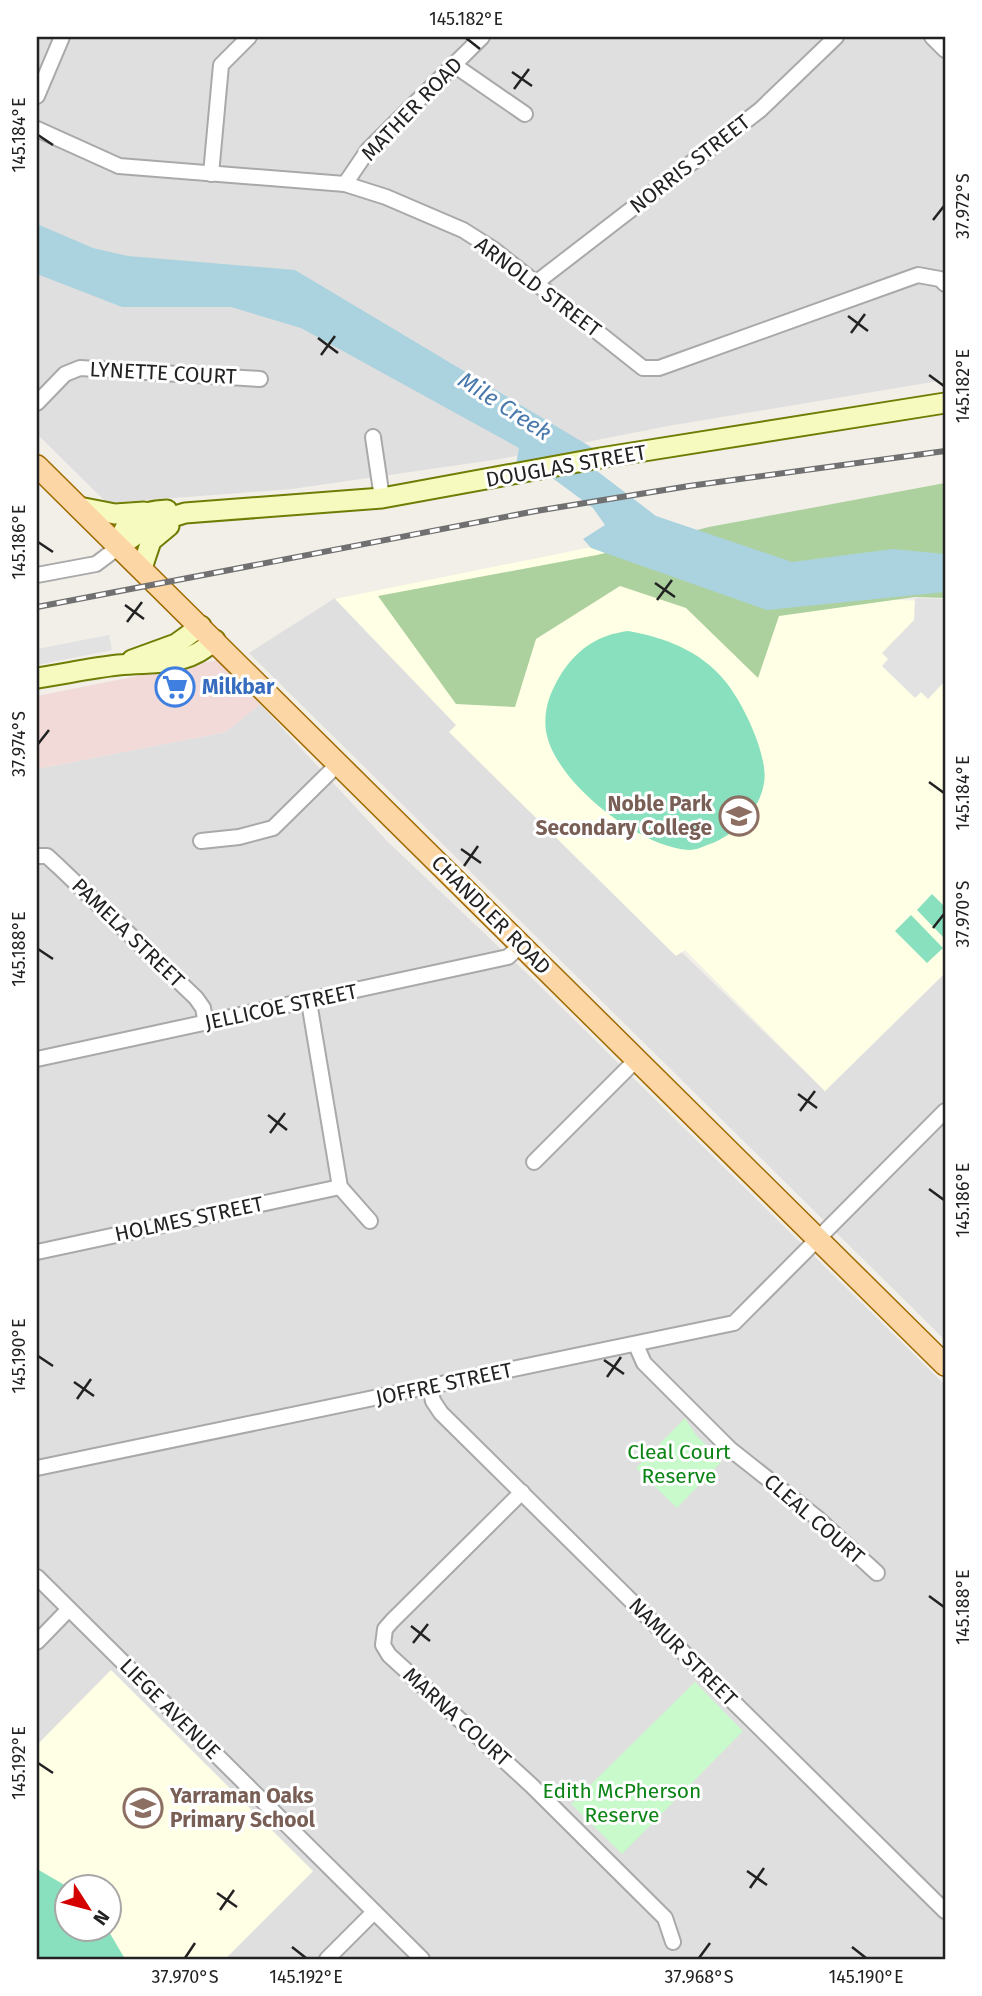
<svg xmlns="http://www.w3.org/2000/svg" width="982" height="1996" viewBox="0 0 982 1996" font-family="'Fira Sans',sans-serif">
<rect width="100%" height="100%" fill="#f2efe9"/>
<g fill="#e0dfdf">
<polygon points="37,37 945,37 945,380 668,426 500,459 292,489 107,503 37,434"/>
<polygon points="335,598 631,903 825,1091 945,973 945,1340 249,653"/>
<polygon points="260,704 387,841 536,982 945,1385 944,1959 225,1959 313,1871 37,1745 37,769 226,732"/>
</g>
<polygon fill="#f2dad9" points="217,660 260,704 226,732 37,769 37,696"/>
<g fill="#ffffe5" fill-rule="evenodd">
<polygon points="607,544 783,595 945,602 945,973 825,1091 685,950 676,956 449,732 456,725 335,599"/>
<path d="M111 1670 313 1871 225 1959H37V1745ZM66 1888H108V1930H66Z"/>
</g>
<polygon fill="#add19e" points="945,483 945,598 915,597 779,616 758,678 686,608 620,586 536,639 515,707 456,704 378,596 597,555 709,527"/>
<g fill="#c8facc">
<polygon points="685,1418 696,1435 722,1461 677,1508 636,1468"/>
<polygon points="695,1682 743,1731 622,1854 571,1804"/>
</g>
<g fill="#88e0be">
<path d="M628 631C664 637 701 651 725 681 742 701 769 756 764 783 760 810 735 835 710 844 704 846 697 850 690 850 640 848 554 782 546 731 543 708 551 690 563 671 580 647 599 635 628 631Z"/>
<polygon points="932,894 945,907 945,939 917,910"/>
<polygon points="911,915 943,948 927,963 895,931"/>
<polygon points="37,1869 68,1887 66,1930 108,1930 125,1959 37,1959"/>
</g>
<g fill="#e2e2e2">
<polygon points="915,598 945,599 945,681 928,699 921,692 915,698 882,666 888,659 882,653 914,620"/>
<polygon points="109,635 112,650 37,665 37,649"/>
</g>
<polygon fill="#aad3df" points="37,224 93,248 128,256 295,270 596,450 576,455 656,516 792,562 893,549 945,554 945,592 767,610 591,548 583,539 605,525 593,508 532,463 516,464 519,448 301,328 231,307 122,307 37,274"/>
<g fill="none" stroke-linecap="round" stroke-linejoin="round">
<g stroke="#a9a9a9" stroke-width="18">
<g id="minor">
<polyline points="932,37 945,50"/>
<polyline points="454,65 525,114"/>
<polyline points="37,96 62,37"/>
<polyline points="37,129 119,166 345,184 386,197 463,230 493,249 643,368 659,368 918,275 940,279 945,284"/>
<polyline points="211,174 221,65 249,37"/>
<polyline points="345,184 368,150 482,37"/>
<polyline points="537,282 760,110 836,37"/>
<polyline points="37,403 65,374 80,368 260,379"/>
<polyline points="373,437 382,498"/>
<polyline points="37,575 96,564 120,546"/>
<polyline points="201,841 239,837 273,828 339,763"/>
<polyline points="37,856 47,856 58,866 196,998 203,1008 206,1023"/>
<polyline points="309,1002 340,1187 370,1221"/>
<polyline points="37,1059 508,957 521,945"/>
<polyline points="534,1162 637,1059"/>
<polyline points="37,1252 340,1187"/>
<polyline points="636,1345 644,1363 730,1449 816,1517 877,1573"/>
<polyline points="430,1387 433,1401 441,1413 945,1911"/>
<polyline points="37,1468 734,1323 945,1111"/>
<polyline points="522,1492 392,1621 385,1629 383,1645 389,1655 531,1785 665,1918 673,1942"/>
<polyline points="37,1577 422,1959"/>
<polyline points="37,1642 69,1609"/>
<polyline points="327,1959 374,1912"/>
</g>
</g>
<g stroke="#707d05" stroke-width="23">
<g id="secondary">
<polyline points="79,507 115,514 144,512"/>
<polyline points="120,546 153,523 185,513 382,498 600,458 945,403"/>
<path d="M120 546C122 519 142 511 167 510"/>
<polyline points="142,568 151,541 169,526"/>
<polyline points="132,660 176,644 201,626"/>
<path d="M37 678C64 674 91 668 118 665 155 661 186 668 215 640"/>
</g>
</g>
<g stroke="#a06b00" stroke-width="24">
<polyline id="primary" points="37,466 945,1365"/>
</g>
<use href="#minor" stroke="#fff" stroke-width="14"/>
<use href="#secondary" stroke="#f7fabf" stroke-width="19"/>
<use href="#primary" stroke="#fcd6a4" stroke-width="21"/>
<g stroke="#707070" stroke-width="6">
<polyline id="rail" points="37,607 536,511 689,486 945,451"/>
</g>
<use href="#rail" stroke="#fff" stroke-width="3.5" stroke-dasharray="10" stroke-linecap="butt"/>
</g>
<path fill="none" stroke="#222" stroke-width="2.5" d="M466 38 480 49M512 72 532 86M514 89 529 69M38 135 53 145M933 220 944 206M848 316 868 331M851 333 865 314M318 338 338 353M321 355 335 336M929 375 944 386M38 542 53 552M655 583 675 597M657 600 672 580M125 605 144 619M127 622 142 602M38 744 49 730M929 782 944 793M461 849 481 863M464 866 478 846M933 928 944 914M38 949 53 959M798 1094 817 1108M800 1111 815 1091M268 1115 287 1130M270 1133 285 1113M929 1189 944 1200M38 1356 53 1366M604 1360 624 1374M607 1377 621 1357M74 1382 94 1396M77 1399 91 1379M929 1596 944 1607M411 1626 430 1641M413 1643 428 1624M38 1763 53 1773M747 1871 767 1885M750 1888 764 1868M217 1893 237 1907M220 1910 234 1890M292 1947 306 1958M852 1947 866 1958M185 1958 195 1943M699 1958 710 1943"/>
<defs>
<g id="supermarket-ring" transform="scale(2.0125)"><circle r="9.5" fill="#fff" stroke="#3f7fe0" stroke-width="1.5"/><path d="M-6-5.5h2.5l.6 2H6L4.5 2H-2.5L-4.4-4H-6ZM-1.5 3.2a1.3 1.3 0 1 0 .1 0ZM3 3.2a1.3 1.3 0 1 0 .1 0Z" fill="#3f7fe0"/></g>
<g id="school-ring" transform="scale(2.0125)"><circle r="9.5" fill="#fff" stroke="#8d6e63" stroke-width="1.5"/><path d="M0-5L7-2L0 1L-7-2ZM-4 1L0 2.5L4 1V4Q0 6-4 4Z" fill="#8d6e63"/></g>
</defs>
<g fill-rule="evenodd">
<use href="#supermarket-ring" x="175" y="687"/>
<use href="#school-ring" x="739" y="816"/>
<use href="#school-ring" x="143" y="1808"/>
</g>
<g text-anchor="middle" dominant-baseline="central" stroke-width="6" stroke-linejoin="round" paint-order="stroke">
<g font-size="21" fill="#222" stroke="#fff">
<text transform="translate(412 109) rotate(-46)">MATHER ROAD</text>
<text transform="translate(690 164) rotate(-38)">NORRIS STREET</text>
<text transform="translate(538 287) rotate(37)">ARNOLD STREET</text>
<text transform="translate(163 373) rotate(3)">LYNETTE COURT</text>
<text transform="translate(566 466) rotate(-10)">DOUGLAS STREET</text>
<text transform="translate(491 915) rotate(45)">CHANDLER ROAD</text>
<text transform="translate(128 933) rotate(44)">PAMELA STREET</text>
<text transform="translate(281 1007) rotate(-12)">JELLICOE STREET</text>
<text transform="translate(189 1219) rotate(-12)">HOLMES STREET</text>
<text transform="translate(444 1384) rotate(-12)">JOFFRE STREET</text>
<text transform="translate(814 1519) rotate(41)">CLEAL COURT</text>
<text transform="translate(683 1652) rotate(45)">NAMUR STREET</text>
<text transform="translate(170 1709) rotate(45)">LIEGE AVENUE</text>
<text transform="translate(457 1717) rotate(42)">MARNA COURT</text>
</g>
<g font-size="21" font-weight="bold" fill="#366cbe" stroke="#fff" text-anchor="start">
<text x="202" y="687">Milkbar</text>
</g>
<g font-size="21" font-weight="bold" fill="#785e54" stroke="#fff" text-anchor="end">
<text x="712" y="804">Noble Park<tspan x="712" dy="24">Secondary College</tspan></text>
<text x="170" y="1796" text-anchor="start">Yarraman Oaks<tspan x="170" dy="24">Primary School</tspan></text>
</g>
<g font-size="21" fill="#0c8416" stroke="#fff">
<text x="679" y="1452">Cleal Court<tspan x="679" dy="24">Reserve</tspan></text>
<text x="622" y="1791">Edith McPherson<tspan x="622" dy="24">Reserve</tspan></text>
</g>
<g font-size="23" font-style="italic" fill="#4a7aab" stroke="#fff">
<text transform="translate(505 406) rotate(33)">Mile Creek</text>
</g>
</g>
<rect width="982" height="1996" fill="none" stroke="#ffffff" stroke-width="77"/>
<g transform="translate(88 1908) rotate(126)"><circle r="33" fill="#ffffff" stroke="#a7a7a7" stroke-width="2"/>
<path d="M0-5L12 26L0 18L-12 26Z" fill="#d40000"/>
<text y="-10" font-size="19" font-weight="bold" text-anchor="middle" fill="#222222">N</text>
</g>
<rect x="38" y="38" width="906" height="1920" fill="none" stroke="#222" stroke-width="2.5"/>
<g font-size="18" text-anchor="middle" fill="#222">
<text x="466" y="25">145.182°E</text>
<text transform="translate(19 135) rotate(-90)" y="6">145.184°E</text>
<text transform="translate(963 206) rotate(-90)" y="6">37.972°S</text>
<text transform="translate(963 386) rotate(-90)" y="6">145.182°E</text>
<text transform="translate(19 542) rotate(-90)" y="6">145.186°E</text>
<text transform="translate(19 744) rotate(-90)" y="6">37.974°S</text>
<text transform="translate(963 793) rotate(-90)" y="6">145.184°E</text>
<text transform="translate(963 914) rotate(-90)" y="6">37.970°S</text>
<text transform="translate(19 949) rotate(-90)" y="6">145.188°E</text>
<text transform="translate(963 1200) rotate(-90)" y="6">145.186°E</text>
<text transform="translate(19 1356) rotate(-90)" y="6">145.190°E</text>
<text transform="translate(963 1607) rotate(-90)" y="6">145.188°E</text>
<text transform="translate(19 1763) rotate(-90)" y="6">145.192°E</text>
<text x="185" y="1983">37.970°S</text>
<text x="306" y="1983">145.192°E</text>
<text x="699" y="1983">37.968°S</text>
<text x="866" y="1983">145.190°E</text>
</g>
</svg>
